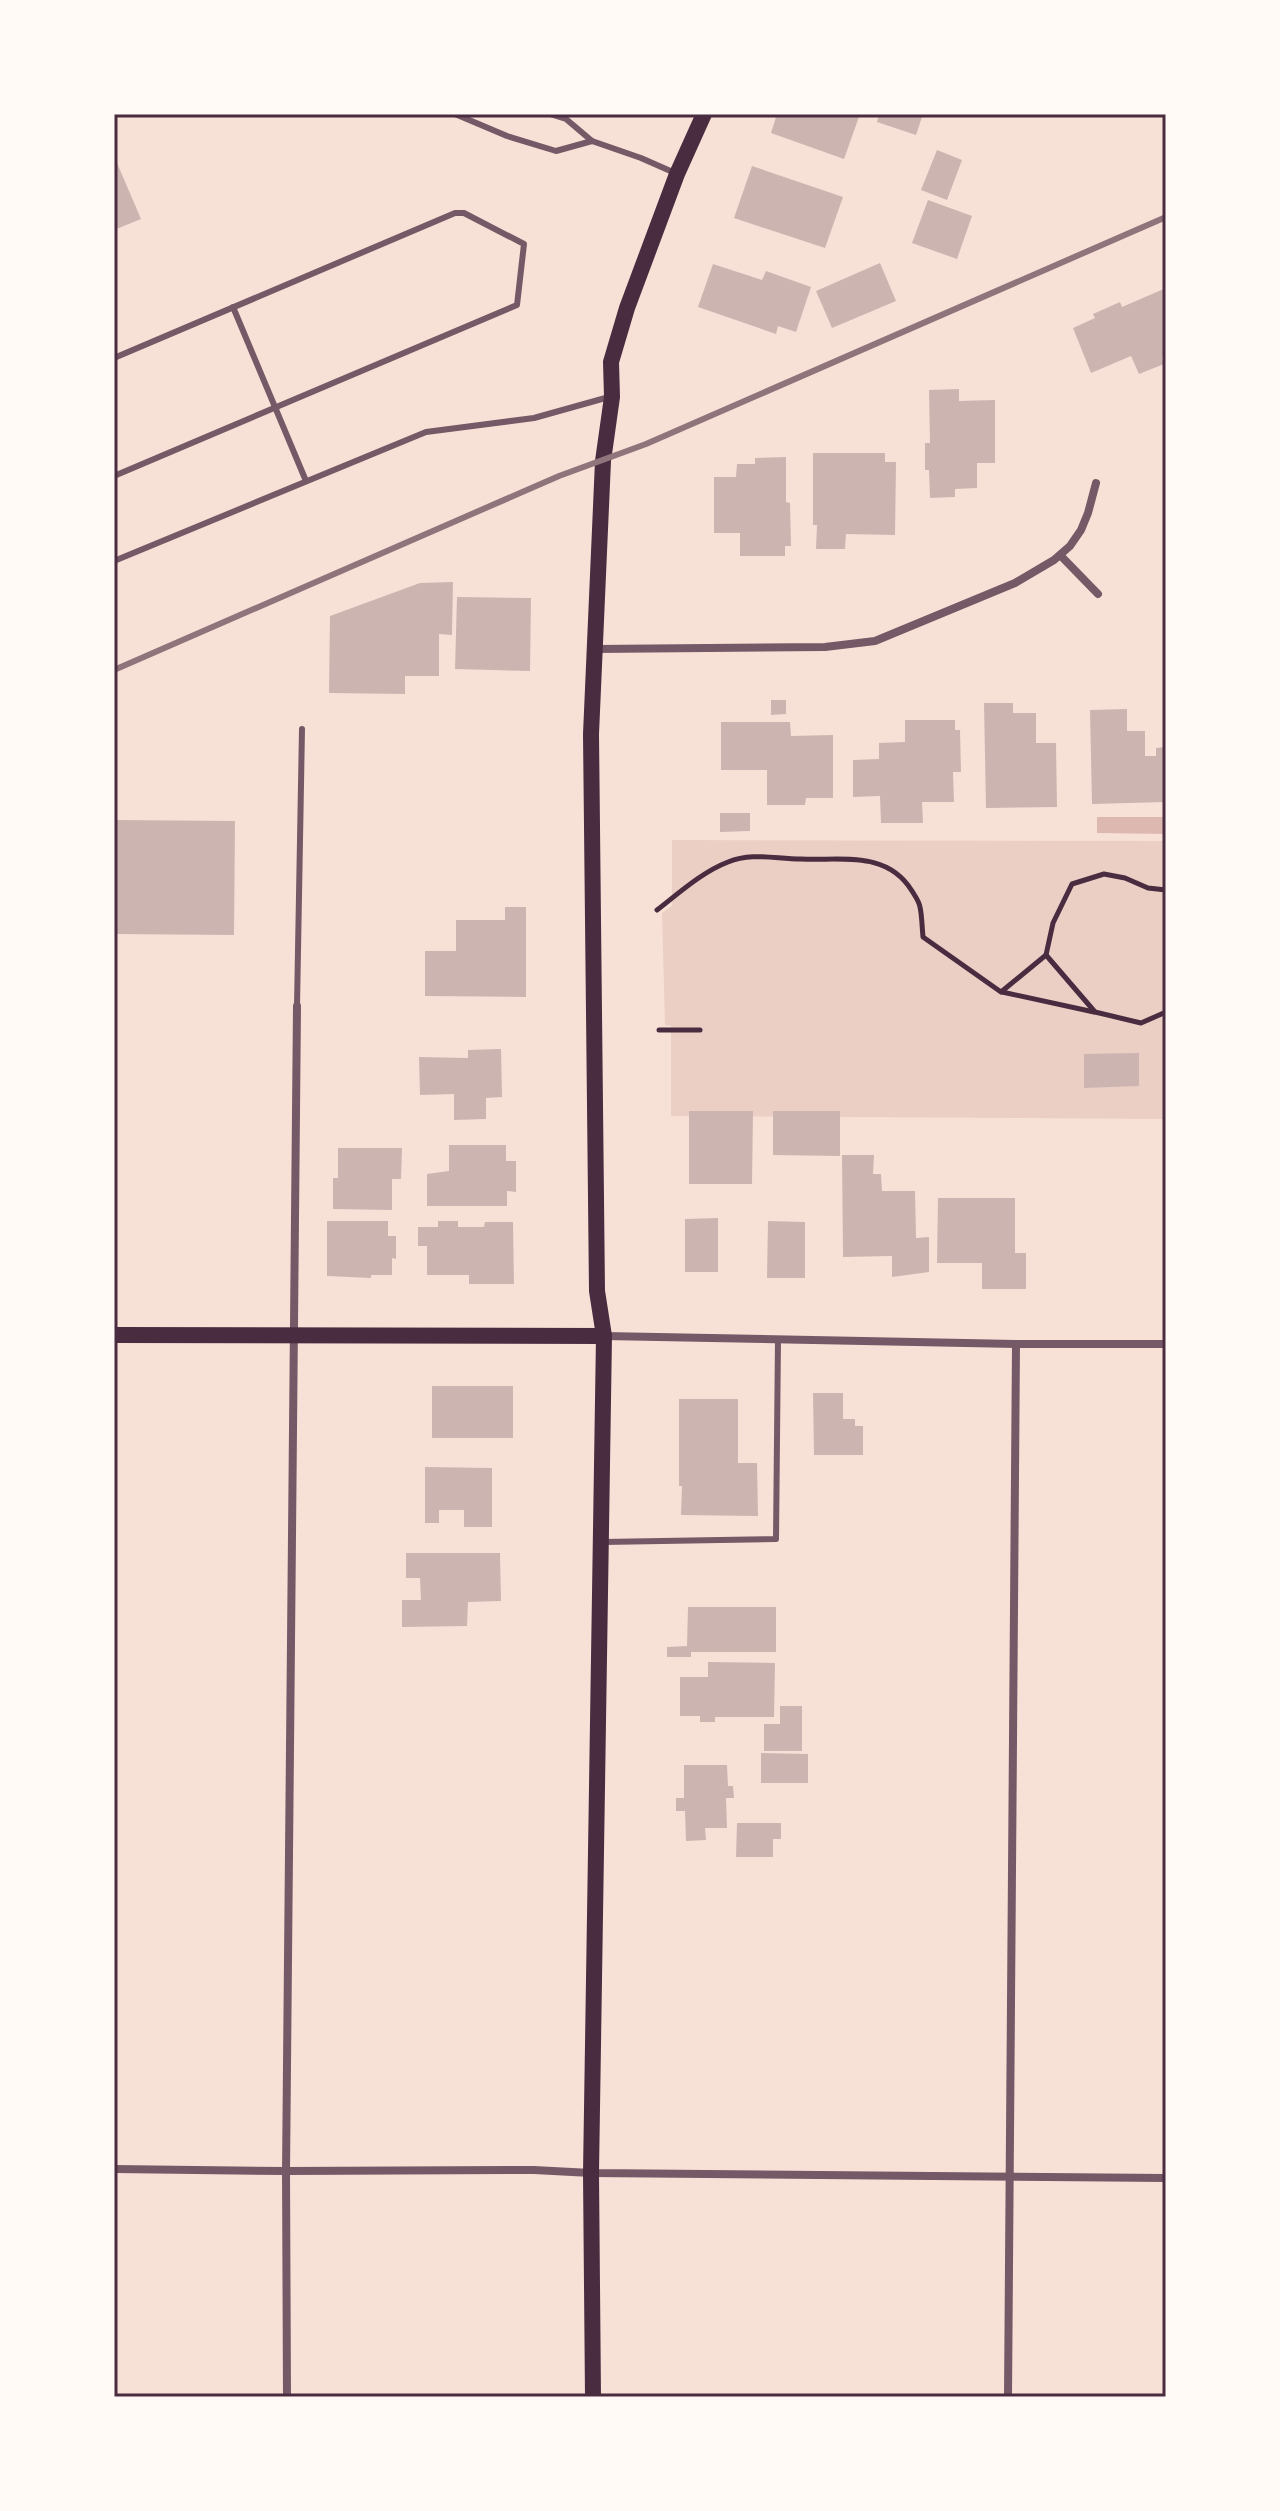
<svg xmlns="http://www.w3.org/2000/svg" width="1280" height="2511" viewBox="0 0 1280 2511" font-family="Helvetica,sans-serif">
<rect width="100%" height="100%" fill="#f7e1d7"/>
<polygon fill="#ebcfc5" points="672,840 1166,841 1166,1119 671,1116 671,1026 665,1025 662,913 672,906"/>
<polygon fill="#dcb8b0" points="1097,817 1166,817 1166,834 1097,833"/>
<g fill="#ccb4b1">
<polygon points="777,114 860,114 844,159 771,133"/>
<polygon points="879,114 923,114 916,135 877,122"/>
<polygon points="937,150 962,160 947,200 921,190"/>
<polygon points="114,156 141,219 114,230"/>
<polygon points="752,166 843,197 825,248 734,218"/>
<polygon points="928,200 972,216 957,259 912,243"/>
<polygon points="880,263 896,301 832,328 816,291"/>
<polygon points="713,264 762,280 766,271 811,287 796,332 778,326 776,334 698,307"/>
<polygon points="1166,288 1166,353 1162,358 1164,364 1139,374 1131,356 1091,373 1073,328 1095,318 1093,314 1120,302 1122,307"/>
<polygon points="959,389 959,401 995,400 995,463 977,463 977,488 955,489 955,497 930,498 929,470 925,470 925,443 930,443 929,390"/>
<polygon points="813,453 885,453 885,462 896,462 895,535 846,534 845,549 816,549 817,525 813,525"/>
<polygon points="786,457 786,502 790,503 791,546 785,546 785,556 740,556 740,533 714,533 714,477 736,477 737,464 755,464 755,458"/>
<polygon points="453,582 452,635 439,634 439,676 405,676 405,694 329,693 330,616 420,583"/>
<polygon points="457,597 531,598 530,671 455,669"/>
<polygon points="771,700 786,700 786,714 771,715"/>
<polygon points="984,703 1013,703 1013,713 1036,713 1036,743 1056,743 1057,807 986,808"/>
<polygon points="1127,709 1127,731 1145,731 1145,756 1156,756 1156,748 1166,747 1166,802 1092,804 1090,710"/>
<polygon points="905,720 955,720 955,730 960,730 961,772 953,772 954,802 922,802 923,823 881,823 880,796 853,797 853,760 879,759 879,743 905,742"/>
<polygon points="721,722 790,722 791,736 833,735 833,798 806,798 805,805 767,805 767,770 721,770"/>
<polygon points="720,813 750,813 750,831 720,832"/>
<polygon points="114,820 235,821 234,935 114,934"/>
<polygon points="505,907 526,907 526,997 425,996 425,951 456,951 456,920 505,920"/>
<polygon points="501,1049 502,1097 486,1098 486,1119 454,1120 454,1094 420,1095 419,1057 468,1058 468,1050"/>
<polygon points="1139,1053 1139,1086 1084,1088 1084,1054"/>
<polygon points="689,1111 753,1111 752,1184 689,1184"/>
<polygon points="773,1111 840,1111 840,1156 773,1155"/>
<polygon points="449,1145 506,1145 506,1161 516,1161 516,1192 507,1191 507,1206 427,1206 427,1174 449,1171"/>
<polygon points="338,1148 402,1148 401,1179 392,1179 392,1210 333,1209 333,1178 338,1178"/>
<polygon points="842,1155 874,1155 873,1174 881,1174 882,1191 915,1191 916,1238 929,1237 929,1272 892,1277 892,1256 843,1257"/>
<polygon points="938,1198 1015,1198 1015,1253 1026,1253 1026,1289 982,1289 982,1263 937,1263"/>
<polygon points="718,1218 718,1272 685,1272 685,1219"/>
<polygon points="327,1221 388,1221 388,1236 396,1236 396,1259 392,1258 392,1275 371,1275 371,1278 327,1276"/>
<polygon points="438,1221 458,1221 458,1227 484,1227 485,1222 513,1222 514,1284 469,1284 469,1275 427,1275 427,1246 418,1246 418,1227 438,1227"/>
<polygon points="768,1221 805,1222 805,1278 767,1278"/>
<rect x="432" y="1386" width="81" height="52"/>
<polygon points="813,1393 843,1393 843,1419 855,1419 855,1426 863,1426 863,1455 814,1455"/>
<polygon points="679,1399 738,1399 738,1463 757,1463 758,1516 681,1515 682,1486 679,1486"/>
<polygon points="425,1467 492,1468 492,1527 464,1527 464,1510 439,1510 439,1523 425,1523"/>
<polygon points="406,1553 500,1553 501,1601 468,1602 467,1626 402,1627 402,1600 421,1600 420,1578 406,1578"/>
<polygon points="688,1607 776,1607 776,1652 691,1652 691,1657 667,1657 667,1647 687,1646"/>
<polygon points="708,1662 775,1663 774,1717 715,1717 715,1722 700,1722 700,1716 680,1716 680,1677 708,1677"/>
<polygon points="780,1706 802,1706 802,1751 764,1751 764,1724 780,1724"/>
<polygon points="761,1753 808,1754 808,1783 761,1783"/>
<polygon points="684,1765 727,1765 728,1786 733,1786 734,1798 726,1798 727,1828 705,1828 706,1840 686,1841 685,1811 676,1811 676,1798 684,1798"/>
<polygon points="737,1823 781,1823 781,1839 773,1839 773,1857 736,1857"/>
</g>
<g fill="none" stroke-linecap="round" stroke-linejoin="round">
<g stroke="#4a2c40" stroke-width="5">
<path d="M657 910C679 893 702 872 728 862 752 852 775 859 801 859 841 861 887 850 912 891 915 896 919 901 920 907 922 916 922 927 923 937L1001 992 1046 955 1053 923 1072 884 1104 874 1125 878 1148 888 1166 890"/>
<polyline points="1046,955 1095,1012 1141,1023 1166,1012"/>
<polyline points="1002,992 1094,1012"/>
<polyline points="659,1030 700,1030"/>
</g>
<g stroke="#755966" stroke-width="6">
<polyline points="455,114 507,136 556,151 592,141"/>
<polyline points="550,114 566,119 592,141 641,158 675,173"/>
<polyline points="233,307 306,481"/>
<polyline points="114,358 455,213 464,213 524,244 517,305 114,476"/>
<polyline points="114,561 426,432 534,418 609,397"/>
<polyline points="297,1006 302,729"/>
<polyline points="603,1542 776,1539 778,1339"/>
</g>
<g stroke="#755966" stroke-width="8">
<polyline points="1060,555 1098,594"/>
<polyline points="594,649 825,647 875,641 1015,583 1054,560 1070,546 1081,530 1088,513 1096,483"/>
<polyline points="604,1336 1016,1344 1166,1344"/>
<polyline points="114,2169 286,2171 534,2170 591,2173 1166,2178"/>
<polyline points="287,2397 286,2171 297,1006"/>
<polyline points="1008,2397 1016,1344"/>
</g>
<g stroke="#4a2c40" stroke-width="16">
<polyline points="114,1335 604,1336"/>
<polyline points="593,2397 591,2173 604,1336 597,1291 591,734 603,461 612,397 611,362 627,308 677,174 704,114"/>
</g>
<polyline stroke="#8f747c" stroke-width="6" points="114,670 559,476 646,444 1166,217"/>
</g>
<rect width="1280" height="2511" fill="none" stroke="#fffaf5" stroke-width="232"/>
<rect x="116" y="116" width="1048" height="2279" fill="none" stroke="#4a2c40" stroke-width="3"/>
</svg>
